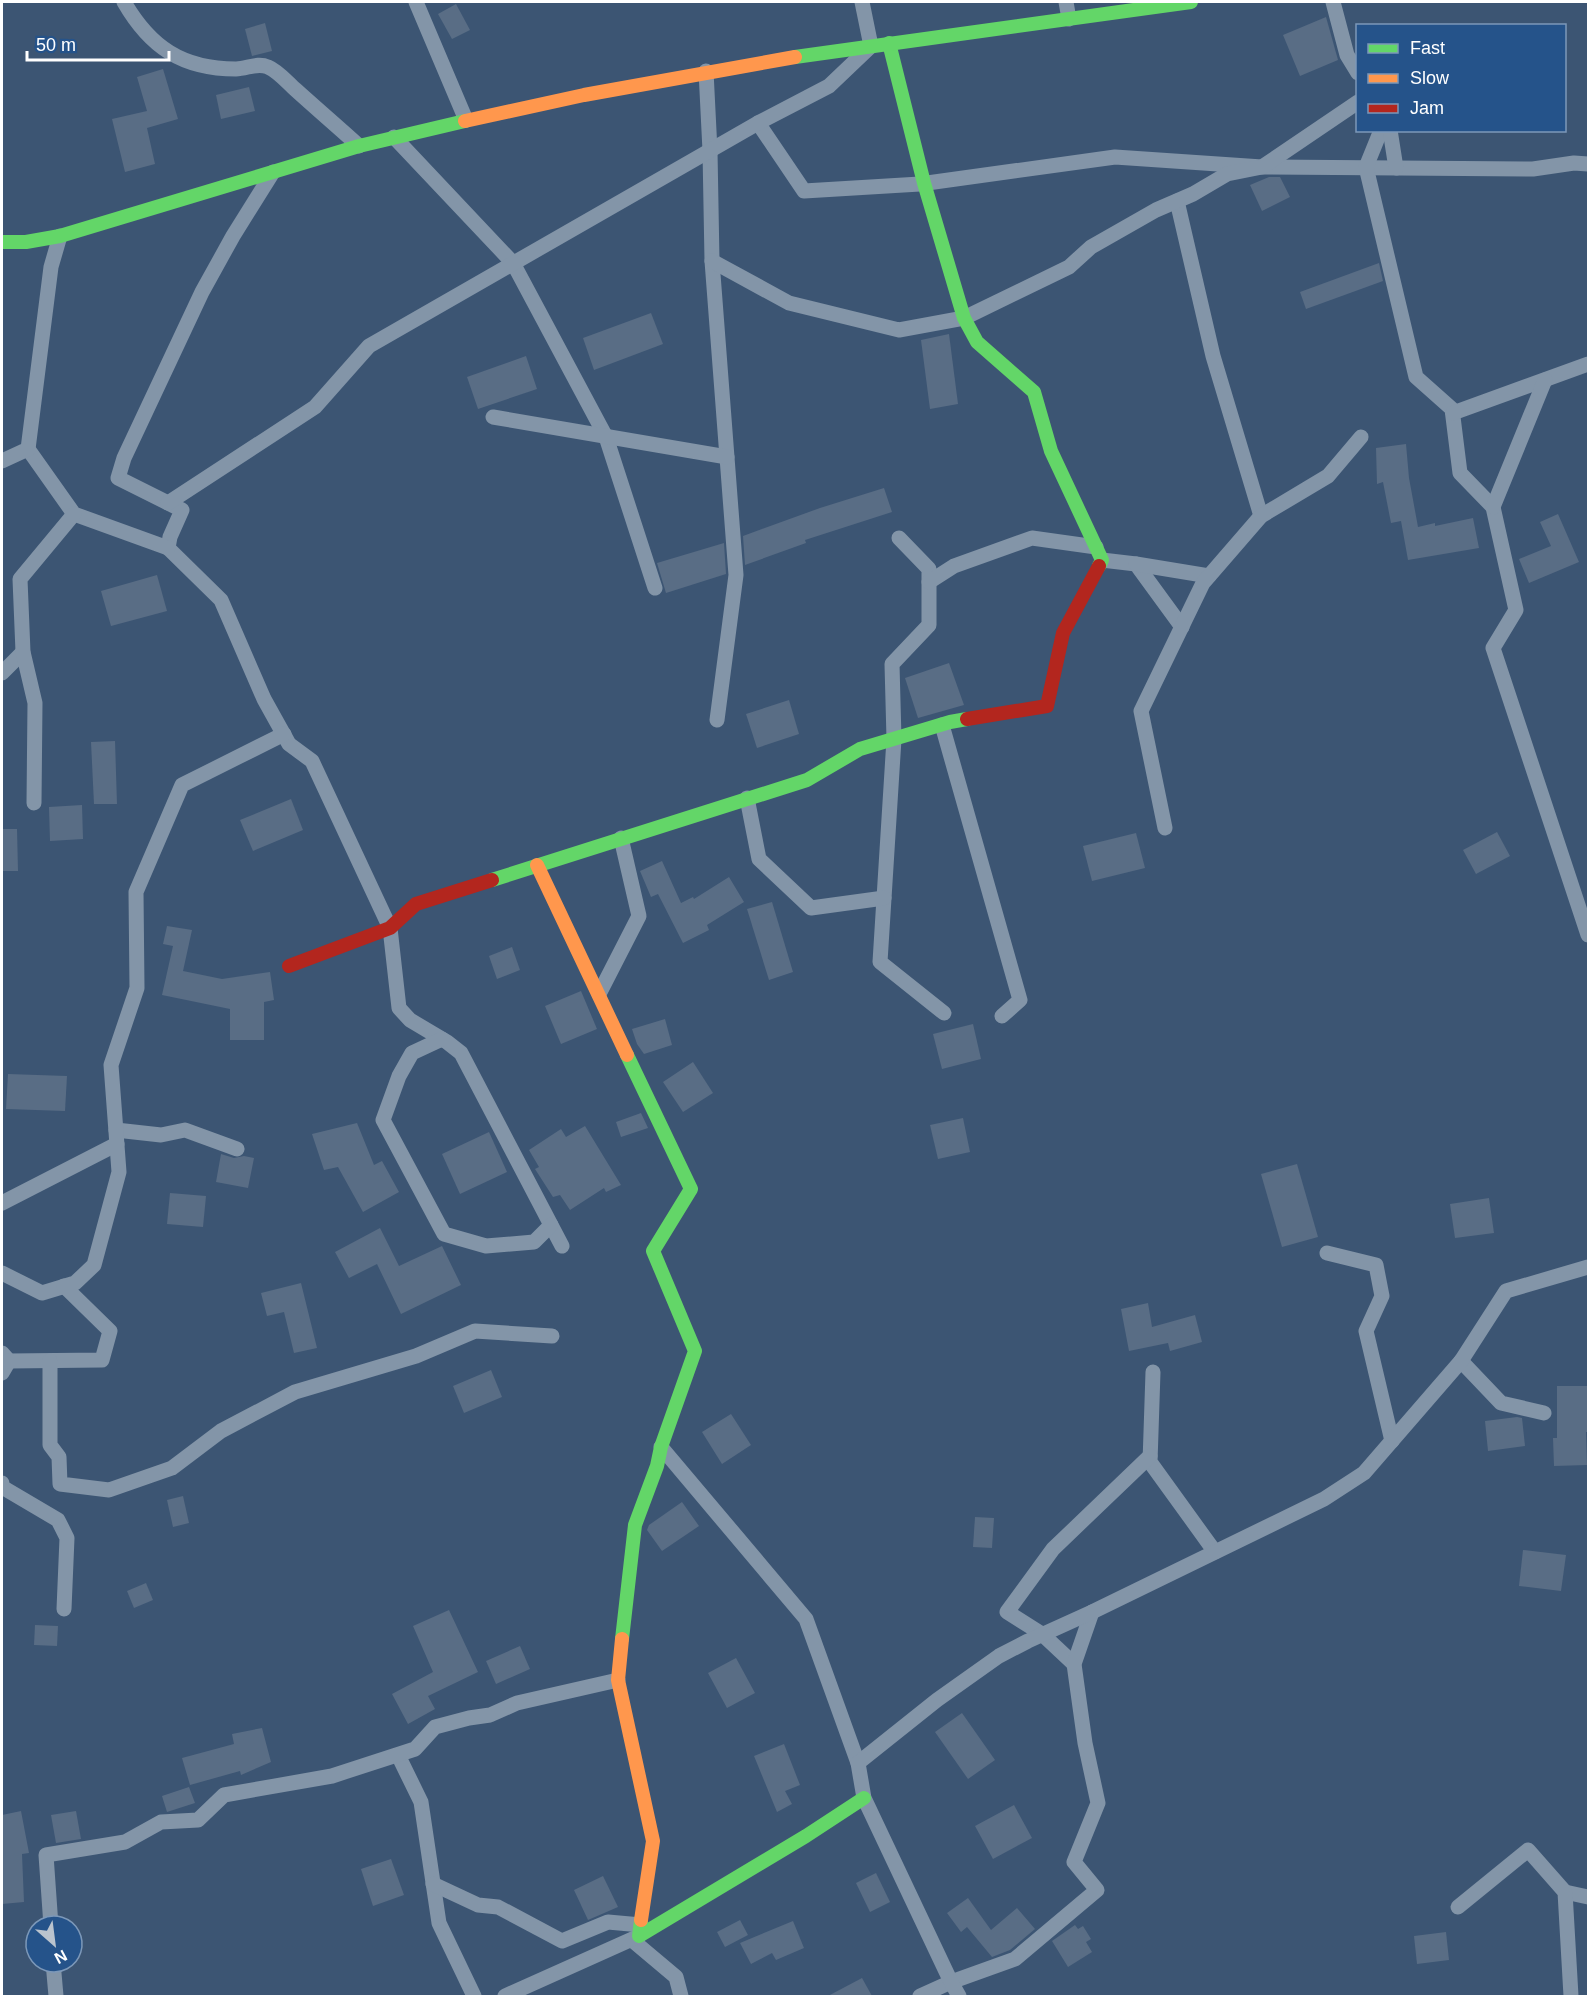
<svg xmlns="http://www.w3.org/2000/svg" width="1590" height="1998" viewBox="0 0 1590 1998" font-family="Arial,sans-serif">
<rect width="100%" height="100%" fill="#3c5573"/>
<g fill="#596d85">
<polygon points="456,4 470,30 452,39 438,14"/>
<polygon points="1326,17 1338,60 1300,76 1283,35"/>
<polygon points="265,23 272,51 252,56 245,29"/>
<polygon points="163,69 178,119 147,128 155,164 125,172 112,119 147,111 137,77"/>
<polygon points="249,87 255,111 221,119 216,95"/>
<polygon points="1269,177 1280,177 1290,197 1262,211 1250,185"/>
<polygon points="1379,263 1383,281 1306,309 1300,292"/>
<polygon points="651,313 663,344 594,370 583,338"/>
<polygon points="949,334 958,404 930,409 921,340"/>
<polygon points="526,356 537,389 478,409 467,377"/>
<polygon points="1406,444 1409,478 1418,527 1435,523 1435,526 1473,518 1479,548 1408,560 1401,521 1391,523 1383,482 1377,484 1376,448"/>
<polygon points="884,488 892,512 805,540 806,543 745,565 743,536 820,508"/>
<polygon points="1558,514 1579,562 1529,583 1519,559 1551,546 1540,522"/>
<polygon points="724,543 726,574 666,593 657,563"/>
<polygon points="157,575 167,611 111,626 101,591"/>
<polygon points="949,663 964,705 918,718 905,678"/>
<polygon points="789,700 799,734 757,748 746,714"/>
<polygon points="115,741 117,804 94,804 91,742"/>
<polygon points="291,799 303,830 253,851 240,820"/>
<polygon points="82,805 83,839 50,841 49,807"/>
<polygon points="2,829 17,829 18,871 2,871"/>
<polygon points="1497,832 1510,856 1476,874 1463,850"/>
<polygon points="1136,833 1145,868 1092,881 1083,846"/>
<polygon points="662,861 681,903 693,897 694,899 729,877 744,902 707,925 709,930 683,943 658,894 651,897 640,871"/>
<polygon points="772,902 793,972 769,980 747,909"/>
<polygon points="167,926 192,930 183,971 222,979 270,972 274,1000 264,1002 264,1040 230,1040 230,1009 162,995 173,946 163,944"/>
<polygon points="512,947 520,970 497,979 489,956"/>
<polygon points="581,991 597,1029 561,1044 545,1006"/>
<polygon points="665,1019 672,1045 644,1054 637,1044 632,1029"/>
<polygon points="973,1024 981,1059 942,1069 933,1034"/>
<polygon points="693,1062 713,1093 683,1112 663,1082"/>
<polygon points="8,1074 67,1076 65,1111 6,1109"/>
<polygon points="641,1113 648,1128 621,1137 616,1122"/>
<polygon points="963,1118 970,1152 938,1159 930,1125"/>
<polygon points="357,1123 374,1165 382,1161 399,1192 363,1212 338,1167 324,1170 312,1134"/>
<polygon points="585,1126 621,1185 606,1192 604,1188 570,1210 560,1195 553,1197 535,1169 539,1167 529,1150 561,1129 566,1137"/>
<polygon points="489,1132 507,1172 460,1194 442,1154"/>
<polygon points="221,1154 234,1158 244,1156 254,1158 248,1188 216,1182"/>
<polygon points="1297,1164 1318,1237 1282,1247 1261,1174"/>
<polygon points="170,1193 206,1196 203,1227 167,1224"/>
<polygon points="1489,1198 1494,1233 1455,1238 1450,1204"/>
<polygon points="380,1228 399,1266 442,1246 461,1285 401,1314 377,1264 349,1278 335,1252"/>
<polygon points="301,1283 317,1348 294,1353 284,1312 267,1316 261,1293"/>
<polygon points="1148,1303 1152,1327 1195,1315 1202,1342 1170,1351 1168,1343 1129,1351 1121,1309"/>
<polygon points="491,1370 502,1397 464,1413 453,1386"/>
<polygon points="1557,1386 1588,1386 1588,1432 1586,1432 1587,1465 1554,1466 1553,1438 1557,1438"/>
<polygon points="731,1414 751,1445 722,1464 702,1432"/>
<polygon points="1517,1417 1522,1418 1525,1446 1488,1451 1485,1421"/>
<polygon points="183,1496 189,1523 173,1527 167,1500"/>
<polygon points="682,1502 699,1526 662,1551 647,1530 649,1525"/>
<polygon points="975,1517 994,1518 992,1548 973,1547"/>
<polygon points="1523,1550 1566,1555 1561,1591 1519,1586"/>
<polygon points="146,1583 153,1600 134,1608 127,1591"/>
<polygon points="449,1610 478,1672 428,1696 435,1709 408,1724 392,1694 433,1672 413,1626"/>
<polygon points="35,1625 58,1626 57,1646 34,1645"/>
<polygon points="520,1646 530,1669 496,1684 486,1661"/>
<polygon points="736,1658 755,1693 727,1708 708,1673"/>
<polygon points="962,1713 995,1760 968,1779 935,1732"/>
<polygon points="262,1728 271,1762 241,1775 240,1771 190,1785 182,1758 234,1744 232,1734"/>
<polygon points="784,1744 800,1785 785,1791 792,1804 777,1812 754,1756"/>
<polygon points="189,1787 195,1803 167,1812 162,1796"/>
<polygon points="1014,1805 1032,1838 993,1859 975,1826"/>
<polygon points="21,1811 29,1853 22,1854 24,1902 2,1904 2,1815"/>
<polygon points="76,1811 81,1839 56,1843 51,1815"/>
<polygon points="391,1859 404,1895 373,1906 361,1869"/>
<polygon points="876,1873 890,1902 870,1912 856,1883"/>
<polygon points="603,1876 618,1907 588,1920 574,1890"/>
<polygon points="968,1898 991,1930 1017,1908 1035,1929 1010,1950 992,1957 967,1927 961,1932 947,1913"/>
<polygon points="740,1920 748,1935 725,1947 717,1932"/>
<polygon points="793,1921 804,1948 776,1960 772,1953 751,1964 740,1943"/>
<polygon points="1075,1925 1078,1929 1083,1926 1091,1939 1086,1942 1092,1952 1068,1967 1052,1941"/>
<polygon points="1446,1932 1449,1960 1417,1964 1414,1936"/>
<polygon points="862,1978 872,1996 828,1996"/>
</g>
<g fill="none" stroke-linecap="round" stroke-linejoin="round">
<g stroke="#8395a8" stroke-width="15">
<path d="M124 2C150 47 182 69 236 69 247 69 257 62 268 67 278 71 288 83 296 90 317 109 338 127 359 146"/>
<polyline points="416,2 466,120"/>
<polyline points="1066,2 1069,19"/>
<polyline points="1333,2 1347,55 1358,73"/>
<polyline points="706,71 710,151 712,261 736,575 717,720"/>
<polyline points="758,123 804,191 920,184 1115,157 1262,167 1533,169 1574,163 1588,164"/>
<polyline points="1381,130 1366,167 1416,377 1452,409 1460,473 1493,507 1516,610 1493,648 1588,935"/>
<polyline points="1390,130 1396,168"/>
<polyline points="394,137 513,263 606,437 655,588"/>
<polyline points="273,172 233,236 202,292 124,458 118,478 182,510 170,537 168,548 221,600 264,699 289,744 312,761 390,928 399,1008 410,1020 447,1042 461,1053 562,1246"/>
<polyline points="1177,201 1213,356 1261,516"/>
<polyline points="712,261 789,303 899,330 964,318 1069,267 1091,247 1156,210 1193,194 1227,174 1262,167 1358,102"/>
<polyline points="1453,413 1588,364"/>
<polyline points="493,417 727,457"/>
<polyline points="28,449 74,514 168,548"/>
<polyline points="2,461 28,449 51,267 60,236"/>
<polyline points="168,503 315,407 369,346 758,123 829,86 871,46 862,2"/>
<polyline points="1493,507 1545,380"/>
<polyline points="899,538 929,569 929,625 892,664 894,739 880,962 944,1013"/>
<polyline points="1102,560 1136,564 1182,627"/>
<polyline points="1136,564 1209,576"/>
<polyline points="929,582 954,566 1032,538 1096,547"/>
<polyline points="2,673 23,652"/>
<polyline points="942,725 1020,1000 1002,1016"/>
<polyline points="747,798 759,859 811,908 884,898"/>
<polyline points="34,803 35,703 23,652 20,579 74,514"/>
<polyline points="1165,828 1141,711 1203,583 1261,516 1328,476 1361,437"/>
<polyline points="599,994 639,916 621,838"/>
<polyline points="442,1039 412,1053 399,1076 383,1120 444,1234 486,1246 534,1242 551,1225"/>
<polyline points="116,1130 161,1135 185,1130 237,1149"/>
<polyline points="2,1203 117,1144"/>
<polyline points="1327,1253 1376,1265 1382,1296 1366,1331 1392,1441"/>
<polyline points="2,1273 42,1293 75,1283 94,1265 119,1172 111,1065 137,988 136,892 182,785 284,734"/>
<polyline points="2,1353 9,1361 2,1373"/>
<polyline points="9,1361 102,1360 110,1331 64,1286"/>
<polyline points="50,1361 50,1445 59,1457 60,1484 109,1490 172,1468 221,1431 295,1392 416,1356 475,1331 552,1336"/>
<polyline points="1461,1361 1501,1403 1544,1413"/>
<polyline points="1153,1372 1150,1462 1215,1552"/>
<polyline points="661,1447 806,1619 858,1763"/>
<polyline points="2,1483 2,1487 58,1520 67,1538 64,1609"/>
<polyline points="1074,1664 1042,1634 1007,1612 1053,1549 1150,1456"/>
<polyline points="398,1755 421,1802 439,1923 474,1996"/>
<polyline points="433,1884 478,1905 498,1907 562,1941 608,1922 641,1925"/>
<polyline points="1565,1892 1588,1897"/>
<polyline points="1458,1907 1528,1850 1565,1892 1571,1996"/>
<polyline points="51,1926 46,1855 125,1842 161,1822 198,1820 224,1795 332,1776 415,1749 435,1727 469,1718 490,1715 517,1703 618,1680"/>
<polyline points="632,1940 676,1977 681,1996"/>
<polyline points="53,1962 56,1996"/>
<polyline points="505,1996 639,1936"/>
<polyline points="920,1996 951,1982 1015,1959 1097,1890 1074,1862 1098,1803 1085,1743 1074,1664 1092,1612"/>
<polyline points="959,1996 951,1982 864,1798 858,1763 937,1700 999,1656 1028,1641 1092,1612 1324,1499 1364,1473 1461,1361 1506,1291 1588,1267"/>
</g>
<g stroke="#63d668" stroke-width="14">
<polyline points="889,43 924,183 964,318 977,342 1034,392 1051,451 1102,560 1099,566"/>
<polyline points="795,57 1191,2"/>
<polyline points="2,242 26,242 60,236 359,146 465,121"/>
<polyline points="492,880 807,780 860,749 950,722 967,719"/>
<polyline points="622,1639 635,1525 657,1466 661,1447 695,1351 653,1251 691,1189 627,1055"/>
<polyline points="641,1920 639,1936 806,1836 864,1798"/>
</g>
<g stroke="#ff974d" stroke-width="14">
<polyline points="465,121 584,95 795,57"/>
<polyline points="537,865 627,1055"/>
<polyline points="622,1639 618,1680 653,1841 641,1920"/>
</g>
<g stroke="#b3261e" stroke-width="14">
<polyline points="967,719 1047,706 1063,633 1099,566"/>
<polyline points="289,966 390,928 416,904 492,880"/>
</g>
</g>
<rect width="1590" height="1998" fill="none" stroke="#ffffff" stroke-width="6"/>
<rect x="1356" y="24" width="210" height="108" fill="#25538a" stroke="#7c98b9" stroke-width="1.5"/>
<rect x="1368" y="44" width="30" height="9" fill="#63d668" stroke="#7c98b9" stroke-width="1.5"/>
<text x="1410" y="54" font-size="18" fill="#ffffff">Fast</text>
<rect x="1368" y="74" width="30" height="9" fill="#ff974d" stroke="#7c98b9" stroke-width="1.5"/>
<text x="1410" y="84" font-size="18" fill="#ffffff">Slow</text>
<rect x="1368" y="104" width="30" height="9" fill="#b3261e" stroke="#7c98b9" stroke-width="1.5"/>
<text x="1410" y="114" font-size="18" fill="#ffffff">Jam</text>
<g transform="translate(54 1944) rotate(152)"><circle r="28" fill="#25538a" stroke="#7c98b9" stroke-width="1.5"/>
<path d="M0-4.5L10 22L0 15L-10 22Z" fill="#bbc4ce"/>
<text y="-9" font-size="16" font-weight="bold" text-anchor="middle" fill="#ffffff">N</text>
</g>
<path d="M27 51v9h142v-9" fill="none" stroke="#ffffff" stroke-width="3"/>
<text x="36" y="51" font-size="18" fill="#ffffff" stroke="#25538a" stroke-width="4.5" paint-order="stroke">50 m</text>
</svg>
